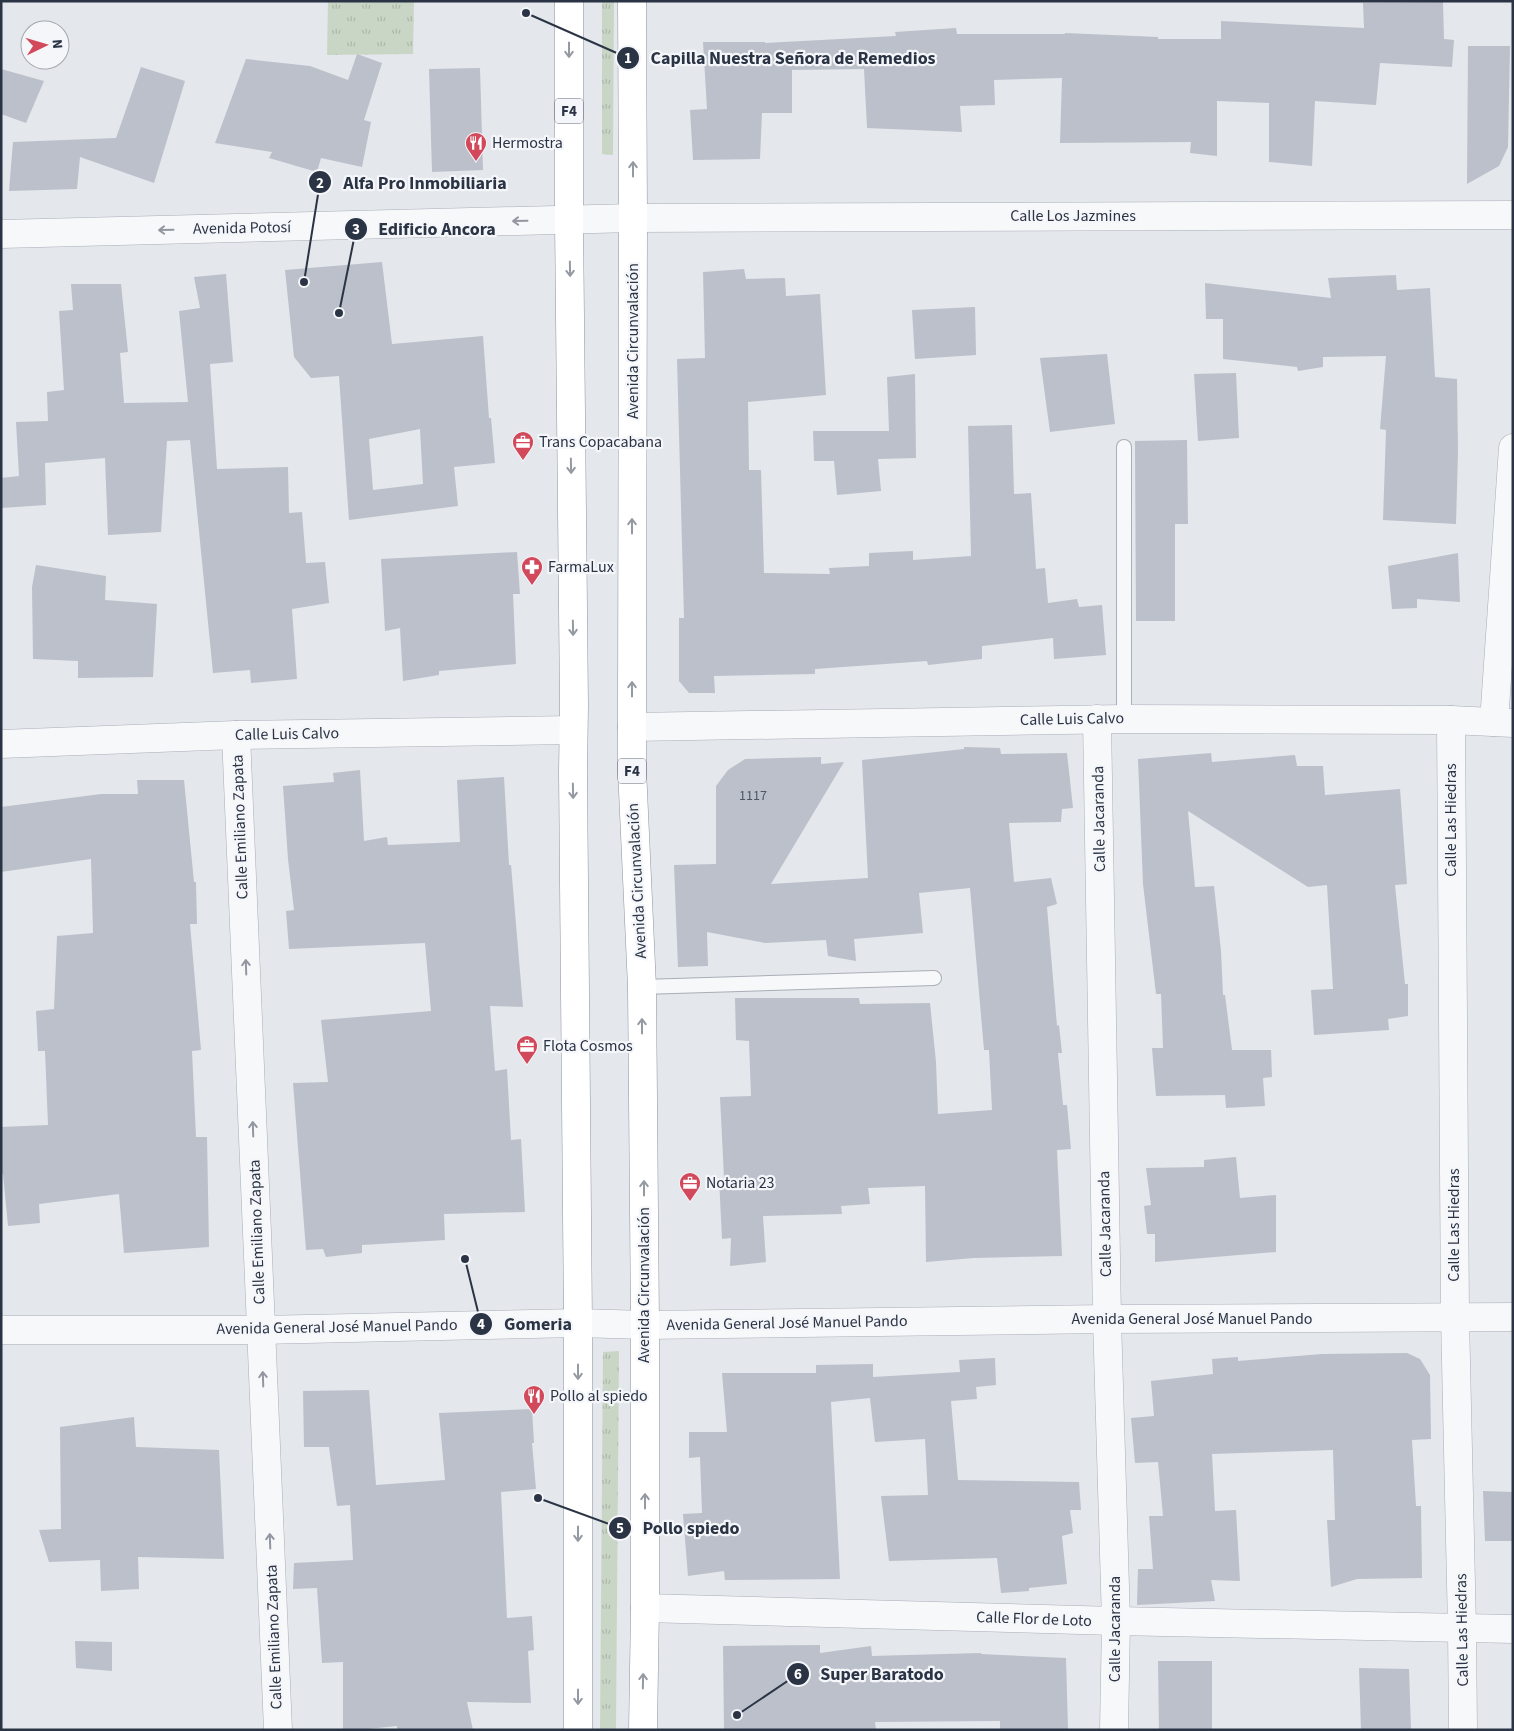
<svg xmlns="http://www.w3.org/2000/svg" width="1514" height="1731" viewBox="0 0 1514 1731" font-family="'Source Sans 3',sans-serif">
<defs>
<pattern id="grass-tufts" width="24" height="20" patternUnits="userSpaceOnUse" patternTransform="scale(1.25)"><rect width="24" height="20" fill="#c9d6c5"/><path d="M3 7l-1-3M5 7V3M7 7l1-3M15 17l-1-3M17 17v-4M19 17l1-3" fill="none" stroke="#adb8ab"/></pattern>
</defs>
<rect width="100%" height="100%" fill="#e4e7ec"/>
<g fill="url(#grass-tufts)">
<polygon points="328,1 414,1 413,54 327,55"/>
<polygon points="602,1 614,1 613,155 602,154"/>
<polygon points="619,1351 616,1730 600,1730 603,1352"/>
</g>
<g fill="#bbc0ca" fill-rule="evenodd">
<polygon points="1443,2 1444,39 1454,40 1452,67 1380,63 1376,105 1315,101 1312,166 1269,162 1269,103 1217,101 1217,156 1190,153 1191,142 1060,143 1062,78 994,80 995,105 960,106 962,132 867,128 864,69 792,70 792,113 762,113 760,159 693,160 690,110 707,109 703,42 765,42 765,43 896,36 895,32 956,28 957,34 1065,34 1065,33 1158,37 1158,39 1221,39 1221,21 1364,28 1363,3"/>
<polygon points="1468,46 1510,46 1508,147 1499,166 1467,184"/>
<polygon points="357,54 382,63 364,120 371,122 362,167 321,158 317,172 269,158 272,152 215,143 246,59 310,66 348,80"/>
<polygon points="141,67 185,81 154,183 80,157 77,189 9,191 13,142 116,138"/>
<polygon points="480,68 483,170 432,172 429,69"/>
<polygon points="1,69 44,81 26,123 1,114"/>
<path d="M382 262 392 344 483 336 489 418H491L495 463 454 467 458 506 349 520 339 376 311 378 294 357 285 270ZM420 429 423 484 373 490 369 439Z"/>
<polygon points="744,269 746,279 785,278 786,296 820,294 826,395 748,402 749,470 761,470 764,573 830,574 829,568 869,566 869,553 913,551 913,560 971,556 968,426 1012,425 1014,494 1031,493 1036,569 1045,568 1048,603 1077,599 1079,607 1102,605 1106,655 1054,659 1053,638 982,646 982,659 928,665 927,661 815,669 815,674 714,676 715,693 689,693 679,681 679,618 684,618 677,359 705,358 703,272"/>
<polygon points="226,274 233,362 210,364 217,469 288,467 289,513 302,512 306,563 325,562 329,603 292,609 297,679 251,683 250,670 213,673 190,440 167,441 161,532 108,535 105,458 45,463 46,505 1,508 1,478 19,476 16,422 48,421 47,392 64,390 59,311 73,310 71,284 121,284 128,352 120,353 124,403 188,402 179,311 200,308 194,277"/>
<polygon points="1396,275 1397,290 1430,288 1435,377 1457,379 1458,451 1456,524 1383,520 1386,430 1380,429 1386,356 1323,357 1323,367 1298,371 1297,367 1223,359 1223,319 1206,319 1205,283 1331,298 1328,278"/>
<polygon points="975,307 976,355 915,359 912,310"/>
<polygon points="1107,354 1115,424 1050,432 1040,358"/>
<polygon points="1236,373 1239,438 1198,441 1194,374"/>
<polygon points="915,374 916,458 878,459 881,491 837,495 834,461 814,461 813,431 889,431 887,377"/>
<polygon points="1187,440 1188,524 1175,524 1175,621 1136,621 1135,441"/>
<polygon points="517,552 520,594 513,594 516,664 439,671 439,675 403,681 400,628 385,631 381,559"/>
<polygon points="1458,553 1460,602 1417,599 1417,608 1392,609 1388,566"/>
<polygon points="36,565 106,576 105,600 157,604 153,677 78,678 78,661 33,659 32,587"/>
<polygon points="964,747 1000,748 1001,754 1067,753 1073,808 1062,809 1061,822 1009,823 1014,882 1051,878 1057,904 1047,907 1057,1026 1059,1025 1062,1053 1058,1053 1063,1105 1067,1105 1071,1149 1057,1150 1062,1256 974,1258 926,1262 925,1186 868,1188 870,1204 841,1206 842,1214 763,1216 766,1262 730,1266 731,1238 722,1239 719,1178 724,1178 720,1097 751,1096 749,1041 736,1040 735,998 859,998 860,1004 930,1003 936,1062 938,1114 992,1110 989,1050 984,1050 970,888 919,893 923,933 854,939 856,961 828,956 826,940 765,943 707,932 708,966 678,967 674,865 716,864 716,786 728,770 745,759 821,757 821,764 844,762 771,884 868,878 862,760 964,749"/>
<polygon points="1211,753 1212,762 1295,755 1297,766 1323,766 1325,795 1400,789 1407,884 1395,885 1405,984 1408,984 1408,1016 1388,1019 1389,1030 1314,1035 1311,990 1333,989 1327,885 1308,887 1188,811 1195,887 1214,886 1221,951 1223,995 1225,995 1232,1050 1271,1050 1272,1077 1263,1078 1265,1106 1226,1108 1225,1095 1156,1096 1152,1048 1163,1048 1161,994 1156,994 1143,884 1138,759"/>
<polygon points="360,770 364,841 387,837 388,845 460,842 457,780 504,777 509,865 511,865 523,1007 490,1006 495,1071 507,1069 511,1140 521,1139 525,1212 444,1214 445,1240 362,1245 362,1253 326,1257 323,1249 306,1250 293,1083 328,1082 321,1020 431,1011 425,943 289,949 286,911 294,910 288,859 283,786 334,782 333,773"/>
<polygon points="137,780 184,780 194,882 196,882 197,924 190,924 201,1050 192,1051 196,1137 207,1137 209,1247 124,1253 119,1194 39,1204 40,1223 8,1226 3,1174 1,1174 1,1127 48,1125 45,1051 38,1051 36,1011 54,1009 57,936 93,933 91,859 1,872 1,807 101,794 138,794"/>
<polygon points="1236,1157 1240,1198 1276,1195 1276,1252 1155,1262 1155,1234 1147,1234 1144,1206 1151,1205 1146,1168 1204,1167 1204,1160"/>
<polygon points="1407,1353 1420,1359 1430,1375 1431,1439 1412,1440 1416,1506 1421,1506 1422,1578 1357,1579 1331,1587 1327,1520 1335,1520 1333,1450 1212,1454 1215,1511 1236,1510 1240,1581 1211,1580 1215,1601 1137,1605 1138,1569 1153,1569 1149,1516 1163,1516 1158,1462 1135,1463 1131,1418 1154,1416 1151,1381 1213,1374 1212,1359 1238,1357 1238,1361 1322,1354"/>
<polygon points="995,1358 996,1385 976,1387 977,1399 951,1401 958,1480 1079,1482 1081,1510 1070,1510 1073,1533 1062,1536 1067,1584 1029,1588 1029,1591 1001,1593 997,1558 889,1561 881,1496 928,1495 925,1439 875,1442 870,1398 831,1402 840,1579 725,1580 724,1571 688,1576 683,1514 702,1513 700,1457 689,1458 689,1432 727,1432 722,1373 816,1373 816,1365 873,1364 873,1377 960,1372 959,1360"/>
<polygon points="369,1390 376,1485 445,1480 439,1413 532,1409 534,1443 532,1443 536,1489 501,1492 507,1618 532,1616 534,1650 528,1651 531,1703 467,1702 473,1730 397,1730 397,1726 358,1730 343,1730 343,1662 322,1663 317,1588 293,1589 294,1563 353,1560 350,1505 337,1506 329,1447 304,1447 303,1391"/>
<polygon points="134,1417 136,1447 219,1450 224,1559 138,1557 139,1589 101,1591 100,1560 49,1562 39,1530 61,1529 60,1427"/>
<polygon points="1483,1491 1513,1492 1513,1541 1485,1541"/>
<polygon points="75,1641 112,1642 112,1671 76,1668"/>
<polygon points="820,1645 820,1653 871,1646 872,1656 981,1653 981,1654 1066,1658 1068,1729 1000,1730 1000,1721 875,1722 876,1730 724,1730 723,1646"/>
<polygon points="1158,1661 1212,1661 1212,1730 1159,1730"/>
<polygon points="1359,1668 1409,1669 1411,1730 1361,1730"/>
</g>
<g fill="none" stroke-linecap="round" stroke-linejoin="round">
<g stroke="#a9aeb7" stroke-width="16">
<g id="service">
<polyline points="1124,719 1124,447"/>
<polyline points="642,987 934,978"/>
</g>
</g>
<g stroke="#a9aeb7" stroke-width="29">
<g id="minor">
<polyline points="1,234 633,218 1513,215"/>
<polyline points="1097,719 1107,1319 1116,1621 1114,1730"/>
<polyline points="1451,720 1455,1317 1462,1628 1463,1730"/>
<polyline points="1494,722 1513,448"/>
<polyline points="632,727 1124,719 1451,720 1513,723"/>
<polyline points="236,735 278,1730"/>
<polyline points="1,744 236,735 573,730"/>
<polyline points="1,1330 261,1330 578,1323 645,1325 1107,1319 1513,1317"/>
<polyline points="645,1608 1116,1621 1513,1629"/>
</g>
</g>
<g stroke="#8b94a3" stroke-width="29">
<g id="trunk">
<polyline points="569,1 569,220 574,706 573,772 578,1323 578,1730"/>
<polyline points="632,1 633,218 632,704 632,769 642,987 645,1325 645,1608 643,1730"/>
</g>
</g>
<use href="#service" stroke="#f7f8fa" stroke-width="14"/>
<use href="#minor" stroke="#f7f8fa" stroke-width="28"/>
<use href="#trunk" stroke="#fff" stroke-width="28"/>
</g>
<defs><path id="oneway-shaft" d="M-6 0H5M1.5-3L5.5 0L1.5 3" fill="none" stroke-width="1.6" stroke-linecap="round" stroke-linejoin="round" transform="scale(1.25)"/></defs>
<g stroke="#959aa2">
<use href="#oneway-shaft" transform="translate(569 50) rotate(90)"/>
<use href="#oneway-shaft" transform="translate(633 169) rotate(-90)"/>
<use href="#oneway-shaft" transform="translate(570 269) rotate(89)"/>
<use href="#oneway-shaft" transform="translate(571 466) rotate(89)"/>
<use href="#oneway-shaft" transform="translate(632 526) rotate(-90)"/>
<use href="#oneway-shaft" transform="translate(573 628) rotate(89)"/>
<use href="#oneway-shaft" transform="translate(632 689) rotate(-90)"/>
<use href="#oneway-shaft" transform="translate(573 791) rotate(89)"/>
<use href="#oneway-shaft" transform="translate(642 1026) rotate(-90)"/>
<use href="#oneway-shaft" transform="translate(644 1188) rotate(-90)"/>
<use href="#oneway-shaft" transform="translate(578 1372) rotate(90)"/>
<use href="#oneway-shaft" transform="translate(645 1501) rotate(-90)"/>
<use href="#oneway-shaft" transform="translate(578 1534) rotate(90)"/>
<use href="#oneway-shaft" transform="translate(643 1681) rotate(-89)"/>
<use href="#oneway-shaft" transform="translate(578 1697) rotate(90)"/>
</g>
<g stroke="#9196a0">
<use href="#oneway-shaft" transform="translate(520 221) rotate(179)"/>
<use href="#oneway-shaft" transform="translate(166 230) rotate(179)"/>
<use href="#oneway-shaft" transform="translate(246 967) rotate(-92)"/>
<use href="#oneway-shaft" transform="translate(253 1129) rotate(-92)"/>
<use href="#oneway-shaft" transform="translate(263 1379) rotate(-92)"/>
<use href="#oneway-shaft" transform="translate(270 1541) rotate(-92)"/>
</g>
<defs>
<g id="restaurant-pin" transform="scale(1.125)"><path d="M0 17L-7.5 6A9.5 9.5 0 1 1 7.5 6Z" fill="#d1495b" stroke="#f4f6f9"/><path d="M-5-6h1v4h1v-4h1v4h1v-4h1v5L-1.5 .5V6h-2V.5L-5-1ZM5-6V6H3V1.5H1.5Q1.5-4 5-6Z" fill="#fff"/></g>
<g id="office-pin" transform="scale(1.125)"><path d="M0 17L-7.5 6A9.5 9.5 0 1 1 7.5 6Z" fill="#d1495b" stroke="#f4f6f9"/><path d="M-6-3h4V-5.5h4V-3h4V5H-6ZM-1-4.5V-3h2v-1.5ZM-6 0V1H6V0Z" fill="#fff"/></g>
<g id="pharmacy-pin" transform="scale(1.125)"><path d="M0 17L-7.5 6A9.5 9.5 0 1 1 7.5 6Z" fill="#d1495b" stroke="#f4f6f9"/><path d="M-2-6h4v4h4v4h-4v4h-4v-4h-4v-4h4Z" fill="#fff"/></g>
</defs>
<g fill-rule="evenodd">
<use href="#restaurant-pin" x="476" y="143"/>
<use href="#office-pin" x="523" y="442"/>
<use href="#pharmacy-pin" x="532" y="567"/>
<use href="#office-pin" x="527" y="1046"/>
<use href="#office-pin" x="690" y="1183"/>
<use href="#restaurant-pin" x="534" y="1396"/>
</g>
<g text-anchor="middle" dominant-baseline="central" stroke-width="4.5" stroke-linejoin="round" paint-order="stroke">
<g font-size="14" fill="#4f5766">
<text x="753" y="796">1117</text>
</g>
<g fill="#f4f6f9" stroke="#676e7b" stroke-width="1">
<rect x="555" y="98.5" width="28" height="25" rx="4"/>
<rect x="618" y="758.5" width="28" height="25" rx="4"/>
</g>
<g font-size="15" font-weight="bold" fill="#2b3445">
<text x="569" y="111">F4</text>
<text x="632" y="771">F4</text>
</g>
<g font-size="16" fill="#2b3445" stroke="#f4f6f9" text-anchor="start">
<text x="492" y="143">Hermostra</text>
<text x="539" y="442">Trans Copacabana</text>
<text x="548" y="567">FarmaLux</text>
<text x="543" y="1046">Flota Cosmos</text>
<text x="706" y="1183">Notaria 23</text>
<text x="550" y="1396">Pollo al spiedo</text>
</g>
<g font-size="16" fill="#2b3445" stroke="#f4f6f9">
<text x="1073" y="216">Calle Los Jazmines</text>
<text transform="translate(242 228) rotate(-1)">Avenida Potosí</text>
<text transform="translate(633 341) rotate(-90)">Avenida Circunvalación</text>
<text transform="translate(1072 719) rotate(-1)">Calle Luis Calvo</text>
<text transform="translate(287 734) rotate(-1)">Calle Luis Calvo</text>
<text transform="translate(1099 819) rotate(-91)">Calle Jacaranda</text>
<text transform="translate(1451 820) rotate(-90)">Calle Las Hiedras</text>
<text transform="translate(240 827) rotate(-92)">Calle Emiliano Zapata</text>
<text transform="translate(637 881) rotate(-93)">Avenida Circunvalación</text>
<text transform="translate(1105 1224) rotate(-91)">Calle Jacaranda</text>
<text transform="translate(1454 1225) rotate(-90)">Calle Las Hiedras</text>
<text transform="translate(257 1232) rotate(-92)">Calle Emiliano Zapata</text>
<text transform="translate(644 1285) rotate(-90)">Avenida Circunvalación</text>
<text x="1192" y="1319">Avenida General José Manuel Pando</text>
<text transform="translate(787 1323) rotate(-1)">Avenida General José Manuel Pando</text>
<text transform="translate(337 1327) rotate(-1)">Avenida General José Manuel Pando</text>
<text transform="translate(1034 1619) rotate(2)">Calle Flor de Loto</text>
<text transform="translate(1115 1629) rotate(-90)">Calle Jacaranda</text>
<text transform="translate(1462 1630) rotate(-91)">Calle Las Hiedras</text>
<text transform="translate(274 1637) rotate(-92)">Calle Emiliano Zapata</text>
</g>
</g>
<path fill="none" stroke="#2b3445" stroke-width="2" d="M526 13L628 58M304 282L320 182M339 313L356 229M465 1259L481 1324M538 1498L620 1528M737 1715L798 1674"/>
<g fill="#2b3445" stroke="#f4f6f9" stroke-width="2">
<circle cx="526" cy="13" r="5"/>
<circle cx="304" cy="282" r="5"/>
<circle cx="339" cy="313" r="5"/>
<circle cx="465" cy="1259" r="5"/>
<circle cx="538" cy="1498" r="5"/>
<circle cx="737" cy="1715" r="5"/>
<circle cx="628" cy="58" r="12"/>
<circle cx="320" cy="182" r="12"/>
<circle cx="356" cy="229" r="12"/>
<circle cx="481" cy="1324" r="12"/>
<circle cx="620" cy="1528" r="12"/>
<circle cx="798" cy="1674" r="12"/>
</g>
<g font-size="15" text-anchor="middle" font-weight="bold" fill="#fff">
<text x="628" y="63">1</text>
<text x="320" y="188">2</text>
<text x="356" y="234">3</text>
<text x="481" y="1329">4</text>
<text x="620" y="1533">5</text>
<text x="798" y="1679">6</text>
</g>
<g font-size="18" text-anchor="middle" font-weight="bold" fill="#2b3445" stroke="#f4f6f9" stroke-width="4.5" stroke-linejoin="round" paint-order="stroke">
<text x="793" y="64">Capilla Nuestra Señora de Remedios</text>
<text x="425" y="189">Alfa Pro Inmobiliaria</text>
<text x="437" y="235">Edificio Ancora</text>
<text x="538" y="1330">Gomeria</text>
<text x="691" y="1534">Pollo spiedo</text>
<text x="882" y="1680">Super Baratodo</text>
</g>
<rect width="1514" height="1731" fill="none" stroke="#2b3445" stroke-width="5"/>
<g transform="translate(45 45) rotate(85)"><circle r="24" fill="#f4f6f9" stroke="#a4a8b1"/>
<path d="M0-4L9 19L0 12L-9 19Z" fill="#d1495b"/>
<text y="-8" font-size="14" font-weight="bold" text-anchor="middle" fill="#2b3445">N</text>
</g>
</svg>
